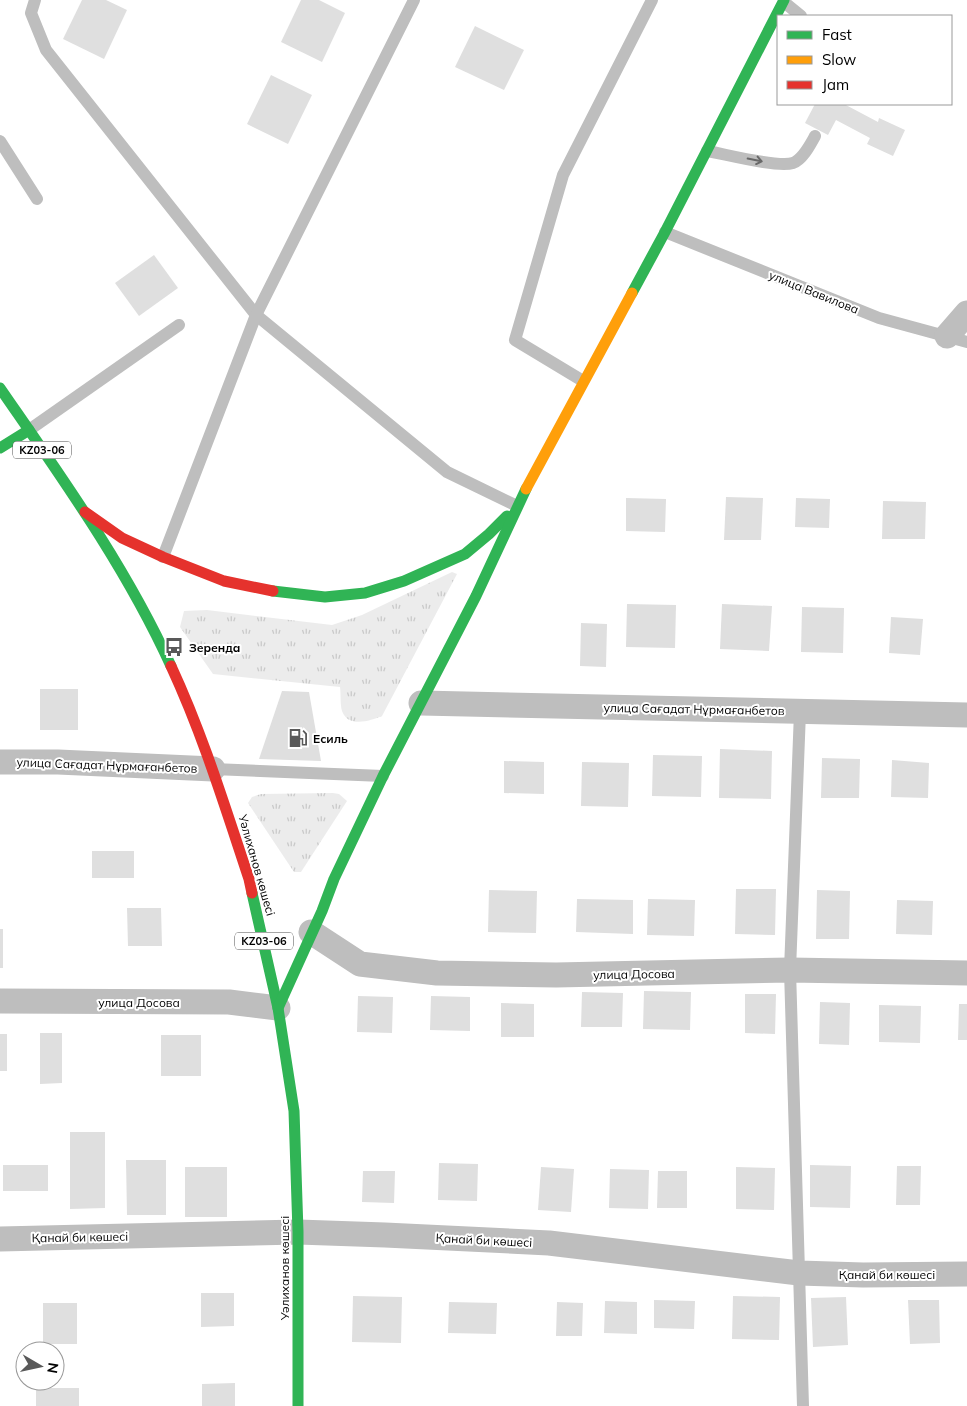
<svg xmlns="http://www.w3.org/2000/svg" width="967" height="1406" viewBox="0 0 967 1406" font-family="Mulish,sans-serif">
<defs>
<pattern id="grass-tufts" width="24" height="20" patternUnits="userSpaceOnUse" patternTransform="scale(1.25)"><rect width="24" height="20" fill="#ececec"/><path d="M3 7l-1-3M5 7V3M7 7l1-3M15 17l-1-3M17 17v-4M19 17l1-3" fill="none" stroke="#c9c9c9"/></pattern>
</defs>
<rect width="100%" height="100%" fill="#fff"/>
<g fill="url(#grass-tufts)">
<path d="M452 572 457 574 382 716C370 721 348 728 342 711 340 704 341 694 340 687L213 674 180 627 184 611 207 610 332 625 362 615Z"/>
<polygon points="333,793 339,794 347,801 301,872 294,872 248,803 252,797 261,794"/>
</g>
<g fill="#dfdfdf">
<polygon points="82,0 106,0 127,10 104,59 63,39"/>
<polygon points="301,0 319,0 345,13 322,62 281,42"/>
<polygon points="475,26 524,50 504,90 455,67"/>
<polygon points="271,75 312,95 288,144 247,124"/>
<polygon points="815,104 844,104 878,122 879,118 905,130 893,156 867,144 870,138 836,120 828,135 805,123"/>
<polygon points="154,255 178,288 139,316 115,283"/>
<polygon points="726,497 763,498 761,540 724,540"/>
<polygon points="626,498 666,499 665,532 626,531"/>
<polygon points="796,498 830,499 829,528 795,527"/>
<polygon points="883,501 926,502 925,539 882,539"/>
<polygon points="627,604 676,605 675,648 626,647"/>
<polygon points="722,604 772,606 769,651 720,649"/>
<polygon points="802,607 844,608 843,653 801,652"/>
<polygon points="891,617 923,619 920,655 889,653"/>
<polygon points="581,623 607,624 606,667 580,666"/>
<rect x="40" y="689" width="38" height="41"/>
<polygon points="282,691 309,692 321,761 259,759"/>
<polygon points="720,749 772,751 771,799 719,798"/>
<polygon points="653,755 702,756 701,797 652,796"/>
<polygon points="822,758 860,759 859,798 821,798"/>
<polygon points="892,760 929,763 928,798 891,797"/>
<polygon points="504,761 544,762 544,794 504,793"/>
<polygon points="582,762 629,763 628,807 581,806"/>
<rect x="92" y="851" width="42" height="27"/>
<polygon points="736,889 776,889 775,935 735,934"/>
<polygon points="489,890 537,891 536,933 488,932"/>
<polygon points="817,890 850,891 849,939 816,939"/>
<polygon points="577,899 633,900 633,934 576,932"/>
<polygon points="648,899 695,900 694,936 647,935"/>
<polygon points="897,900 933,901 932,935 896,934"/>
<polygon points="127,908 161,908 162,946 128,946"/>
<rect x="0" y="929" width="3" height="39"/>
<polygon points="644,991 691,992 690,1030 643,1029"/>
<polygon points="582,992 623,993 622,1027 581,1027"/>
<polygon points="745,994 776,994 775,1034 745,1033"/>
<polygon points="358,996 393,997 392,1033 357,1032"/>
<polygon points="431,996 470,997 470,1031 430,1030"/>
<polygon points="820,1002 850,1003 849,1045 819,1044"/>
<polygon points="501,1003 534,1004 534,1037 501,1037"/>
<polygon points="959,1004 967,1004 967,1040 958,1040"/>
<polygon points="879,1005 921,1006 920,1043 879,1042"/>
<polygon points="40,1033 62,1033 62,1083 40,1084"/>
<rect x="0" y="1034" width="7" height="37"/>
<rect x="161" y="1035" width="40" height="41"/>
<polygon points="70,1132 105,1132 105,1208 70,1209"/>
<polygon points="126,1160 166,1160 166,1215 127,1215"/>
<polygon points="439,1163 478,1164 477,1201 438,1200"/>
<rect x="3" y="1165" width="45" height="26"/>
<polygon points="810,1165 851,1166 850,1208 810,1207"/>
<polygon points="897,1166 921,1166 920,1205 896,1205"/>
<rect x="185" y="1167" width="42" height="50"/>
<polygon points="541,1167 574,1169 571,1212 538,1210"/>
<polygon points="736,1167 775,1168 774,1210 736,1209"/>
<polygon points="610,1169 649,1170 648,1209 609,1208"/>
<polygon points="363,1171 395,1171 394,1203 362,1202"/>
<polygon points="658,1171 687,1171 687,1208 657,1208"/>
<polygon points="201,1293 234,1293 234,1326 201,1327"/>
<polygon points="353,1296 402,1297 401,1343 352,1342"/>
<polygon points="733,1296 780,1297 779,1340 732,1339"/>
<polygon points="846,1297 848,1345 813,1347 811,1298"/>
<polygon points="654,1300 695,1301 694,1329 654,1328"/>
<polygon points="908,1300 939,1300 940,1343 910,1344"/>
<polygon points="605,1301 637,1302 637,1334 604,1333"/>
<polygon points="449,1302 497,1303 496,1334 448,1333"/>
<polygon points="557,1302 583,1303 582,1336 556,1336"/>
<rect x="43" y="1303" width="34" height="41"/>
<polygon points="235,1383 235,1406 202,1406 202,1384"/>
<rect x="36" y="1388" width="43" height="18"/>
</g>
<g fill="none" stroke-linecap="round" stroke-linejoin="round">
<g stroke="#bebebe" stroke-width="12">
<polyline points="35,0 31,13 46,50 256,315 447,472 517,506"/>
<polyline points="784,2 801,16"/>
<polyline points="0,141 37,199"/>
<path d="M707 151C725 154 777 168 793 163 803 159 810 145 815 136"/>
<polyline points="665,232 879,318 967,342"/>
<polyline points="583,381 515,340 563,175 652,0"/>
<polyline points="29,430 179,325"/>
<polyline points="163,557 256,315 414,0"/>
<polyline points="800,712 790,970 803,1406"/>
<polyline points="213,769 383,776"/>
</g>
<g stroke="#bebebe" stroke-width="25">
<polyline points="947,336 967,313"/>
<polyline points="421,703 967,715"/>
<polyline points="0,762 58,762 213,769"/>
<polyline points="311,932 360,964 437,973 556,975 790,970 967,973"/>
<polyline points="0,1001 229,1002 278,1008"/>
<polyline points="0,1239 298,1232 385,1235 549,1243 799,1273 863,1275 967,1274"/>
</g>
<g stroke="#30b455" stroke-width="11">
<polyline points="632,293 665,232 784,0"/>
<path d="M0 388C62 478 126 567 171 666"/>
<polyline points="0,448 29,430"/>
<polyline points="273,591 325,597 365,593 404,581 465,554 489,534 507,516"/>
<polyline points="252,893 278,1008 294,1111 298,1232 298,1406"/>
<polyline points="278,1008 322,911 334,879 383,776 476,596 526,489"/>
</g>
<polyline stroke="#ff9f0a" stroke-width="11" points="526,489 632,293"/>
<g stroke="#e5322d" stroke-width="11">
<polyline points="85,512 122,538 163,557 224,581 273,591"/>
<path d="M171 666C203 735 225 807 249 879L252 893"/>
</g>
</g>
<defs><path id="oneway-shaft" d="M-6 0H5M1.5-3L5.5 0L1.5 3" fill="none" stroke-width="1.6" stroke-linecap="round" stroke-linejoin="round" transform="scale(1.25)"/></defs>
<use stroke="#686868" href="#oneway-shaft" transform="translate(755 160) rotate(11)"/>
<defs>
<g id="bus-bare" transform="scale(1.5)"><path d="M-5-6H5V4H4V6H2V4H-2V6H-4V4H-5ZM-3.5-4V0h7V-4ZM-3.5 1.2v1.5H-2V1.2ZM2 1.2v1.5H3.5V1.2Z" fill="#595959" stroke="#fff" stroke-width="2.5" paint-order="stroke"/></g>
<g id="fuel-bare" transform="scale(1.5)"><path d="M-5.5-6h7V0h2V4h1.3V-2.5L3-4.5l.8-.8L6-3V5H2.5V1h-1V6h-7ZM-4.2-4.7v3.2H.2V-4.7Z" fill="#595959" stroke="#fff" stroke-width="2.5" paint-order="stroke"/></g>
</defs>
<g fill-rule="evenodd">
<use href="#bus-bare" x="174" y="647"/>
<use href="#fuel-bare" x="298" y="738"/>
</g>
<g text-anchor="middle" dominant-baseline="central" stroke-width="4" stroke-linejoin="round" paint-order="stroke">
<g fill="#fff" stroke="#4c4c4c" stroke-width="1">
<rect x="13" y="441.5" width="58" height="17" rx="4"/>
<rect x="235" y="932.5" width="58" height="17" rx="4"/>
</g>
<g font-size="11" font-weight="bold" fill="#000">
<text x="42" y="450">KZ03-06</text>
<text x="264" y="941">KZ03-06</text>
</g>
<g font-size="12" fill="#000" stroke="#fff">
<text transform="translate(814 292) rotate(22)">улица Вавилова</text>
<text transform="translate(694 709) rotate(1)">улица Сағадат Нұрмағанбетов</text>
<text transform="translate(107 765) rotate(2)">улица Сағадат Нұрмағанбетов</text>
<text transform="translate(257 865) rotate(74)">Уәлиханов көшесі</text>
<text transform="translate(634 974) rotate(-1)">улица Досова</text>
<text x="139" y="1002">улица Досова</text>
<text transform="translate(80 1237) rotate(-1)">Қанай би көшесі</text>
<text transform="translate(484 1240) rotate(3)">Қанай би көшесі</text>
<text transform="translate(284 1268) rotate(-90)">Уәлиханов көшесі</text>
<text x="887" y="1274">Қанай би көшесі</text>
</g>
<g font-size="12" font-weight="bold" fill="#000" stroke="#fff" text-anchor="start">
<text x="189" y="647">Зеренда</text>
<text x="313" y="738">Есиль</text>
</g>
</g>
<rect x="777" y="15" width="175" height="90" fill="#ffffff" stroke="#999999"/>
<rect x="787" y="31" width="25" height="8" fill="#30b455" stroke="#999999"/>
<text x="822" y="40" font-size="15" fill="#000000">Fast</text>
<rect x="787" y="56" width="25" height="8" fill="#ff9f0a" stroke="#999999"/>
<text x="822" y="65" font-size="15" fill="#000000">Slow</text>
<rect x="787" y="81" width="25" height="8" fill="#e5322d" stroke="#999999"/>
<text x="822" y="90" font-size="15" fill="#000000">Jam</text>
<g transform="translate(40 1366) rotate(99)"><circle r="24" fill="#ffffff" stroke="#999999"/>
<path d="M0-4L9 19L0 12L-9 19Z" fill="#595959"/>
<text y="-8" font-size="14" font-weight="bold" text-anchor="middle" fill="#000000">N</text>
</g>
</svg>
